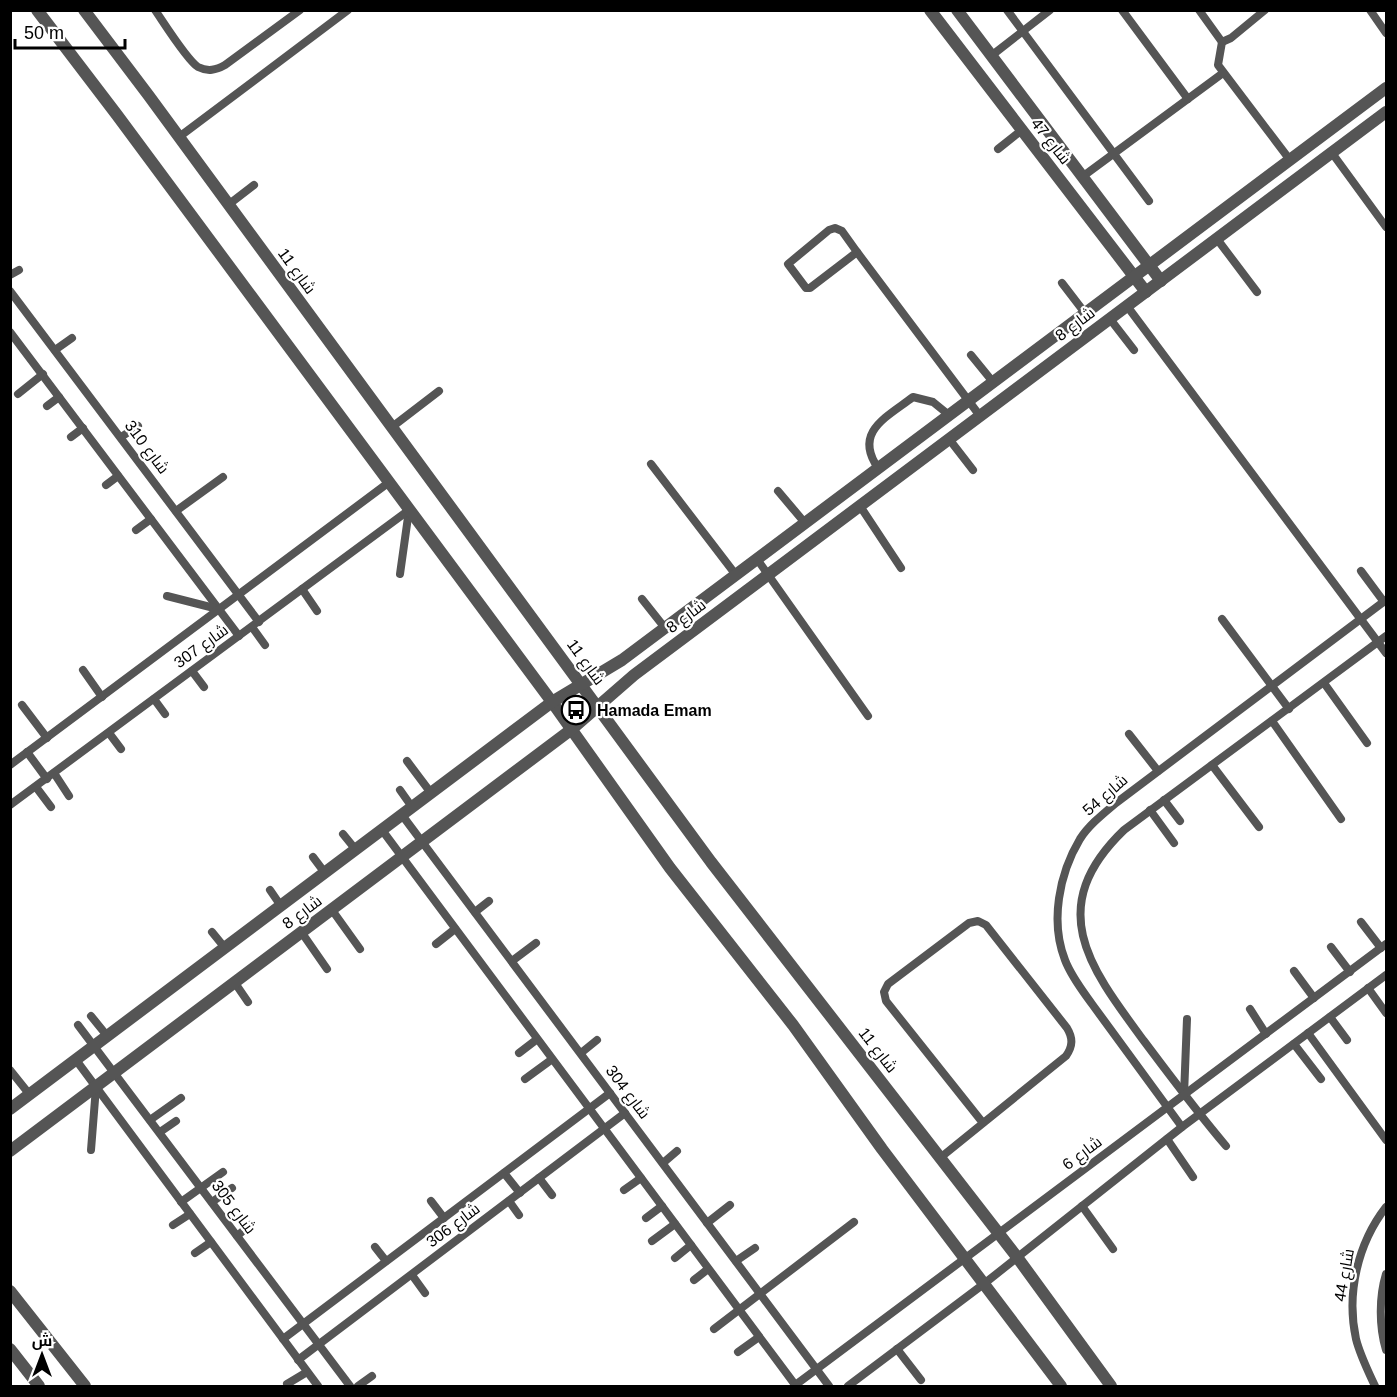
<svg xmlns="http://www.w3.org/2000/svg" width="1397" height="1397" viewBox="0 0 1397 1397" font-family="Arial,Cairo,sans-serif">
<rect width="100%" height="100%" fill="#fff"/>
<g fill="none" stroke-linecap="round" stroke-linejoin="round">
<g stroke="#555" stroke-width="8">
<path d="M155 10C164 23 187 60 198 67 208 72 216 70 225 65L300 10"/>
<polyline points="1007,10 1149,201"/>
<polyline points="1122,10 1188,99"/>
<polyline points="1199,10 1222,42 1231,38 1265,10"/>
<polyline points="1370,10 1386,33"/>
<polyline points="1222,42 1218,65 1290,160"/>
<polyline points="991,56 1050,10"/>
<polyline points="179,137 348,10"/>
<polyline points="998,149 1022,130"/>
<polyline points="1332,153 1386,227"/>
<polyline points="1082,177 1223,73"/>
<polyline points="228,205 254,185"/>
<polygon points="835,228 842,231 857,252 810,288 806,288 788,264 829,230"/>
<polyline points="1217,239 1257,292"/>
<polyline points="857,252 980,416"/>
<polyline points="10,275 19,270"/>
<polyline points="1062,283 1085,313"/>
<polyline points="10,291 259,622"/>
<polyline points="1127,306 1386,653"/>
<polyline points="1110,319 1134,350"/>
<polyline points="10,332 239,636"/>
<polyline points="55,350 72,338"/>
<polyline points="971,355 993,382"/>
<polyline points="18,394 43,374"/>
<polyline points="47,406 59,397"/>
<polyline points="392,427 439,391"/>
<polyline points="71,437 83,428"/>
<polyline points="121,437 138,426"/>
<polyline points="949,439 973,470"/>
<polyline points="651,464 736,575"/>
<path d="M878 468C853 432 887 417 913 397L933 402 949 415"/>
<polyline points="106,485 118,476"/>
<polyline points="778,491 805,523"/>
<polyline points="860,506 901,568"/>
<polyline points="176,511 223,477"/>
<polyline points="136,530 151,519"/>
<polyline points="757,559 868,716"/>
<polyline points="1361,571 1384,602"/>
<polyline points="400,574 409,510"/>
<polyline points="302,589 317,611"/>
<polyline points="167,596 218,609"/>
<polyline points="642,599 665,628"/>
<polyline points="1222,619 1289,709"/>
<polyline points="252,627 265,645"/>
<polyline points="83,670 102,697"/>
<polyline points="192,671 204,687"/>
<polyline points="1324,683 1367,743"/>
<polyline points="154,699 165,714"/>
<polyline points="22,705 47,738"/>
<polyline points="1272,721 1341,819"/>
<polyline points="109,733 121,749"/>
<polyline points="1129,734 1158,771"/>
<polyline points="27,752 47,779"/>
<polyline points="407,761 431,793"/>
<polyline points="10,765 388,483"/>
<polyline points="1212,765 1259,827"/>
<polyline points="54,773 69,796"/>
<polyline points="36,787 51,807"/>
<polyline points="400,790 412,807"/>
<polyline points="1164,800 1180,821"/>
<polyline points="10,805 409,510"/>
<polyline points="1150,810 1174,843"/>
<polyline points="402,815 829,1386"/>
<polyline points="382,830 796,1386"/>
<polyline points="343,834 356,850"/>
<polyline points="313,857 325,873"/>
<polyline points="270,890 281,906"/>
<polyline points="332,910 360,949"/>
<polyline points="475,912 489,901"/>
<polyline points="1361,922 1381,948"/>
<polyline points="212,932 225,948"/>
<polyline points="302,933 327,969"/>
<polyline points="436,944 455,929"/>
<polyline points="1331,947 1350,972"/>
<polyline points="512,961 536,943"/>
<polyline points="1294,971 1314,998"/>
<polyline points="235,983 248,1002"/>
<polyline points="1368,988 1386,1013"/>
<polyline points="1250,1009 1266,1034"/>
<polyline points="91,1016 108,1037"/>
<polyline points="1330,1017 1347,1040"/>
<polyline points="78,1025 350,1386"/>
<polyline points="1308,1033 1386,1140"/>
<polyline points="1294,1044 1321,1079"/>
<polyline points="519,1053 536,1040"/>
<polyline points="581,1053 597,1040"/>
<polyline points="76,1060 318,1386"/>
<polyline points="10,1070 30,1095"/>
<polyline points="525,1079 551,1060"/>
<polyline points="1184,1095 1187,1019"/>
<polyline points="150,1120 181,1098"/>
<path d="M1182 1127 1092 1004C1082 990 1071 976 1065 960 1050 922 1059 874 1080 839 1089 825 1103 814 1116 803L1386 600"/>
<polyline points="160,1132 176,1121"/>
<polyline points="1167,1139 1193,1177"/>
<path d="M1226 1146C1197 1112 1171 1077 1144 1041 1090 968 1043 908 1124 830L1386 636"/>
<polyline points="91,1150 96,1087"/>
<path d="M940 1158 1066 1056C1073 1046 1073 1038 1067 1028L986 925 978 921 969 923 888 984 884 992 886 1001 983 1123"/>
<polyline points="663,1163 677,1151"/>
<polyline points="504,1173 520,1193"/>
<polyline points="539,1178 552,1195"/>
<polyline points="624,1190 641,1178"/>
<polyline points="431,1201 444,1218"/>
<polyline points="509,1201 519,1215"/>
<polyline points="181,1202 223,1172"/>
<polyline points="212,1202 232,1188"/>
<polyline points="1082,1206 1113,1249"/>
<polyline points="646,1218 662,1206"/>
<polyline points="707,1223 730,1205"/>
<polyline points="173,1225 190,1214"/>
<polyline points="237,1236 250,1225"/>
<polyline points="652,1241 675,1224"/>
<polyline points="375,1247 386,1261"/>
<polyline points="195,1253 211,1242"/>
<polyline points="675,1258 691,1245"/>
<polyline points="736,1261 755,1248"/>
<path d="M1386 1274C1379 1297 1379 1326 1386 1350"/>
<polyline points="412,1275 425,1293"/>
<polyline points="694,1280 708,1269"/>
<polyline points="714,1329 854,1222"/>
<polyline points="283,1339 610,1093"/>
<polyline points="897,1349 921,1380"/>
<polyline points="738,1352 759,1337"/>
<polyline points="298,1360 625,1113"/>
<polyline points="287,1384 307,1372"/>
<polyline points="358,1386 372,1376"/>
<polyline points="794,1386 1386,944"/>
<polyline points="848,1386 985,1283 1182,1127 1386,975"/>
<path d="M1375 1386C1368 1371 1360 1355 1356 1339 1346 1293 1358 1243 1386 1207"/>
</g>
<g stroke="#555" stroke-width="12">
<polyline points="37,10 117,115 552,702 670,868 793,1025 882,1149 1061,1386"/>
<polyline points="84,10 149,96 711,862 1017,1257 1111,1386"/>
<polyline points="930,10 1146,292"/>
<polyline points="957,10 1161,281"/>
<polyline points="10,1109 552,702 622,660 1386,88"/>
<polyline points="10,1151 572,729 634,675 1386,112"/>
<polyline points="10,1291 85,1386"/>
<polyline points="10,1349 39,1386"/>
</g>
</g>
<defs>
<g id="bus-ring" transform="scale(1.5)"><circle r="9.5" fill="#fff" stroke="#000" stroke-width="1.5"/><path d="M-5-6H5V4H4V6H2V4H-2V6H-4V4H-5ZM-3.5-4V0h7V-4ZM-3.5 1.2v1.5H-2V1.2ZM2 1.2v1.5H3.5V1.2Z" fill="#000"/></g>
</defs>
<g fill-rule="evenodd">
<use href="#bus-ring" x="576" y="710"/>
</g>
<g text-anchor="middle" dominant-baseline="central" stroke-width="4.5" stroke-linejoin="round" paint-order="stroke">
<g font-size="16" fill="#000" stroke="#fff">
<text transform="translate(1051 141) rotate(52)">شارع 47</text>
<text transform="translate(297 271) rotate(54)">شارع 11</text>
<text transform="translate(1075 324) rotate(-37)">شارع 8</text>
<text transform="translate(147 447) rotate(53)">شارع 310</text>
<text transform="translate(686 616) rotate(-37)">شارع 8</text>
<text transform="translate(201 646) rotate(-36)">شارع 307</text>
<text transform="translate(586 662) rotate(54)">شارع 11</text>
<text transform="translate(1105 795) rotate(-41)">شارع 54</text>
<text transform="translate(302 912) rotate(-37)">شارع 8</text>
<text transform="translate(878 1050) rotate(52)">شارع 11</text>
<text transform="translate(628 1092) rotate(53)">شارع 304</text>
<text transform="translate(1082 1153) rotate(-37)">شارع 6</text>
<text transform="translate(234 1207) rotate(53)">شارع 305</text>
<text transform="translate(453 1225) rotate(-37)">شارع 306</text>
<text transform="translate(1344 1275) rotate(-80)">شارع 44</text>
</g>
<g font-size="16" font-weight="bold" fill="#000" stroke="#fff" text-anchor="start">
<text x="597" y="710">Hamada Emam</text>
</g>
</g>
<rect width="1397" height="1397" fill="none" stroke="#000000" stroke-width="24"/>
<g transform="translate(42 1355)" stroke="#ffffff" stroke-width="4.5" paint-order="stroke">
<path d="M0-4.5L10 22L0 15L-10 22Z" fill="#000000"/>
<text y="-9" font-size="16" font-weight="bold" text-anchor="middle" fill="#000000">ش</text>
</g>
<path d="M15 39v9h110v-9" fill="none" stroke="#000000" stroke-width="3"/>
<text x="24" y="39" font-size="18" fill="#000000" stroke="#ffffff" stroke-width="4.5" paint-order="stroke">50 m</text>
</svg>
